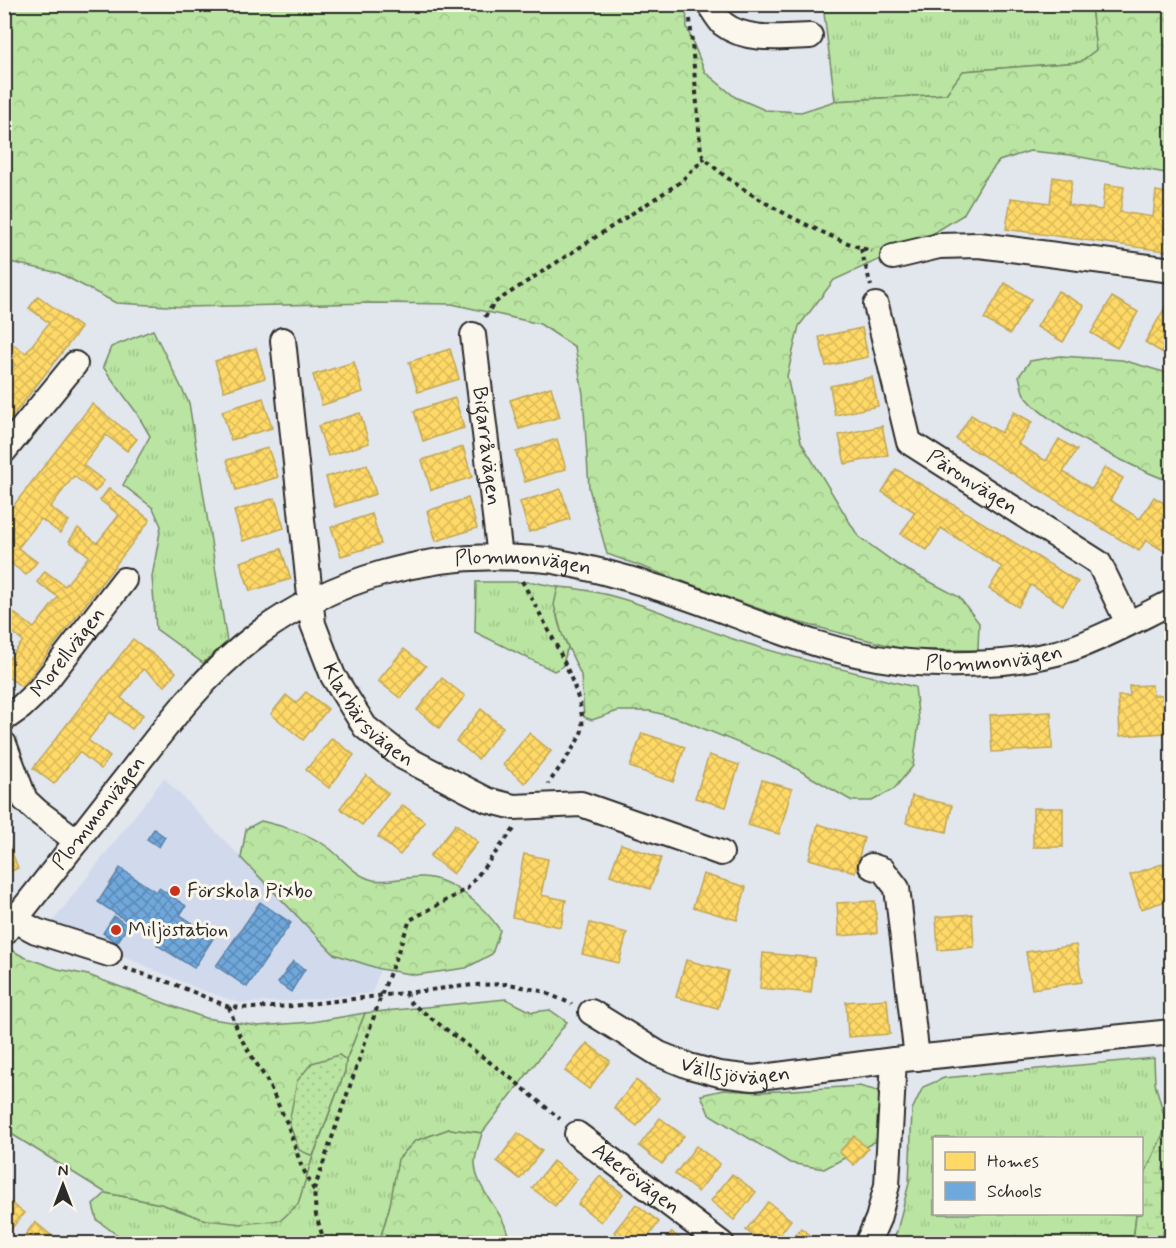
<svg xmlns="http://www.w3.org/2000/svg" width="1176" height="1248" viewBox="0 0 1176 1248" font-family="Mynerve,sans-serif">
<defs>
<pattern id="grass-tufts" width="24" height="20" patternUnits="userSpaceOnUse" patternTransform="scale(1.5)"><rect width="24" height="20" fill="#bae4a1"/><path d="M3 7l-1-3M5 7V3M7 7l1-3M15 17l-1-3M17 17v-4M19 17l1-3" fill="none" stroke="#a0c48b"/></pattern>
<pattern id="forest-crowns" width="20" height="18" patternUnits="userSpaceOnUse" patternTransform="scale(1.5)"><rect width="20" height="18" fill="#bae4a1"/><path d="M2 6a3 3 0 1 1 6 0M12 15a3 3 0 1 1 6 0" fill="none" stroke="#a0c48b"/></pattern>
<pattern id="wetland-marsh" width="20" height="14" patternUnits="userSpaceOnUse" patternTransform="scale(1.5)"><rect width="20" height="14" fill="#bae4a1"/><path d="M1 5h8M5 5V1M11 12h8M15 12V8" fill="none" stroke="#a0c48b"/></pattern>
<pattern id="park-dots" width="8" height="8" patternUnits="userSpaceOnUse" patternTransform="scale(1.5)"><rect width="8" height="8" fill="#bae4a1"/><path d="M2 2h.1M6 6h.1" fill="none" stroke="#a0c48b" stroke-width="1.8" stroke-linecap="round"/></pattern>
<pattern id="homes-cross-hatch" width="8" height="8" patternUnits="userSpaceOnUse" patternTransform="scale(1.5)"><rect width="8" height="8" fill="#ffd966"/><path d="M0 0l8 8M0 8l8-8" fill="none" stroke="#dbba59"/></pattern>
<pattern id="schools-cross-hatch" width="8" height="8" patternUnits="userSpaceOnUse" patternTransform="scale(1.5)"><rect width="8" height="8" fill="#6fa8dc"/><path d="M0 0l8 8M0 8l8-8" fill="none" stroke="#5b89b3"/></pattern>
</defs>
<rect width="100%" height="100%" fill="#e2e6ed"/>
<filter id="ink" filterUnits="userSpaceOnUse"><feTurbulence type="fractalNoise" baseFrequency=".0167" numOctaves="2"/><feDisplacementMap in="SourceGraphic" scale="12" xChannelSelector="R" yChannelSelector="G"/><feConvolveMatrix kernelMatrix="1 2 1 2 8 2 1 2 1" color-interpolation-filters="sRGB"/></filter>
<g filter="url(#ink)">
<polygon fill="#d1daed" points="164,778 334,954 380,969 372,993 294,1001 240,1003 199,989 50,925"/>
<g fill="url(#grass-tufts)" stroke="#728866" stroke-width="1.5">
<polygon points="823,5 1091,5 1096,50 1080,62 964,71 946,94 835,101"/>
<polygon points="153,330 189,403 227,642 203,663 156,629 152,577 161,526 153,508 123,485 150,436 136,412 103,367 111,347"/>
<path d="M476 582H533L558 587C553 611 558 625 568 647L562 667 554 671 475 632Z"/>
<polygon points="506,999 532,1012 550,1010 567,1022 482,1133 449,1129 415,1141 390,1205 379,1243 128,1243 97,1220 93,1205 106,1193 161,1204 206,1220 298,1204 304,1181 345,1071 346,1060 365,1013"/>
<polygon points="1154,1058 1155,1083 1167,1126 1146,1171 1142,1189 1142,1138 934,1138 934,1214 1136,1214 1133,1243 892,1244 897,1231 909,1183 912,1110 923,1087 944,1078"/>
</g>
<g fill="url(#forest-crowns)" stroke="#728866" stroke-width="1.5">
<polygon points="5,5 686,5 687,28 705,72 735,97 765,110 801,112 835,101 946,94 963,71 1080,62 1096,50 1091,5 1171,5 1171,174 1070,155 1030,151 999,161 983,181 963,215 924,239 834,280 799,326 787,376 801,442 858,536 898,565 959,597 979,623 978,650 907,650 793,621 607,554 589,488 583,394 575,347 540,324 452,304 374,303 185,307 116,303 59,273 5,261"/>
<path d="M1060 356 1122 360 1171 374V482C1135 468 1045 426 1024 394 1021 389 1021 381 1019 376L1030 361Z"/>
<path d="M558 587C619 590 676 620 733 639 792 659 856 672 915 687L919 723 913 766 894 789 872 801H852L785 762 680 719 650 711H618L592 720 584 717 581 675 562 634 554 605Z"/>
<path d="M261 821C286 827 308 833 329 848 342 858 355 876 373 880 385 883 410 876 423 877 453 878 484 907 500 930L492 954 466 968 416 975 380 969 334 954 241 858 246 829Z"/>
<polygon points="4,946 24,957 58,969 88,975 205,1018 258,1026 312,1022 365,1013 346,1060 339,1055 299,1149 313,1156 298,1204 281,1220 242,1224 206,1220 161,1204 106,1193 5,1130"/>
<polygon points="859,1086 878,1091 881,1114 880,1139 824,1169 790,1163 709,1114 701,1095 723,1090 761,1092"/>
<path d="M449 1129 482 1133C480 1141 476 1152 475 1161 474 1192 508 1212 509 1243H379L390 1205 398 1159 415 1141Z"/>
</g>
<polygon fill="url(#wetland-marsh)" stroke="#728866" stroke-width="1.5" points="1171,1122 1171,1243 1133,1243 1136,1214 1142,1214 1142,1189 1146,1171 1167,1126"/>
<polygon fill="url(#park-dots)" stroke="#728866" stroke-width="1.5" points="339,1055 346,1060 345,1071 313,1156 299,1150 289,1123 297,1081 312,1063"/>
<g fill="url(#homes-cross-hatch)" stroke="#bfa554" stroke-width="1.5">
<polygon points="1053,177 1072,180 1068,205 1102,210 1105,184 1124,187 1120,212 1153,217 1156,191 1172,194 1172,252 1006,229 1011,198 1050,203"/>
<polygon points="1005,283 1031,299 1010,334 984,319"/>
<polygon points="1058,291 1084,306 1063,342 1037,327"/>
<polygon points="38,296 81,328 4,427 4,378 15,365 4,357 4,338 26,353 49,323 29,308"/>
<polygon points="1112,297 1138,312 1117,348 1091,333"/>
<polygon points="1166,306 1172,310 1171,358 1145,342"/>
<polygon points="862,328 868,357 826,366 819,337"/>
<polygon points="256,348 265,378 224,391 215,361"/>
<polygon points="450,349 459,379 418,392 409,362"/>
<polygon points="354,362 363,392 322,405 313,375"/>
<polygon points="872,377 878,406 835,415 830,386"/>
<polygon points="551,387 560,417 519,429 510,400"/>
<polygon points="263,398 272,428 231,440 222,411"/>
<polygon points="455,398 464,428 423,441 414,411"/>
<polygon points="92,404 137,439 127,451 106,435 83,465 104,481 95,492 74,476 50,507 69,521 60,533 41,519 18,548 37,562 26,575 8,561 4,566 4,518"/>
<polygon points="1014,412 1032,422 1018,444 1046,461 1059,439 1077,450 1063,472 1092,489 1105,467 1123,478 1110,500 1140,519 1154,497 1169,506 1161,520 1172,526 1172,556 1146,540 1139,551 956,439 971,415 1001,433"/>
<polygon points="360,413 369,443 328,456 318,426"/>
<polygon points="882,426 888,455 845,464 839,435"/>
<polygon points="557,439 566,469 525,482 516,452"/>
<polygon points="463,447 472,477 431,490 422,460"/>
<polygon points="268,448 278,477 236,490 227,460"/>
<polygon points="367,465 376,494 335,507 326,477"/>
<polygon points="896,469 1078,582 1063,605 1031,585 1018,607 989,589 1002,567 941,528 927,550 901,534 915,512 882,492"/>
<polygon points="109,488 150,520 22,687 4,674 4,665 23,641 4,625 14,613 34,628 58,597 37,582 45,571 65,586 89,556 69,541 78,528 97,543 119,515 100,500"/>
<polygon points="561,489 570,519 529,532 520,502"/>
<polygon points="275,498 284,528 243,541 234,511"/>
<polygon points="468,498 477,528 436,541 427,511"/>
<polygon points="372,514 381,544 341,556 331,527"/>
<polygon points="281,549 291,579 250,591 240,562"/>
<polygon points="133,639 176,672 165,686 143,669 121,698 143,715 132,729 110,712 88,740 110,757 101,769 79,752 54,784 33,768"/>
<polygon points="404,649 426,666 400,698 378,681"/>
<polygon points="442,678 465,696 439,728 417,710"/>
<polygon points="1152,685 1153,695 1163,695 1165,733 1120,736 1118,696 1130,696 1129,686"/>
<polygon points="306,692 328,709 303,740 271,714 286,695 296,703"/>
<polygon points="481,709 503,727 478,759 456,741"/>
<polygon points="1051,712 1052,749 992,752 990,715"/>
<polygon points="529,733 551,751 525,783 503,765"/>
<polygon points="642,733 685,747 673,782 630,767"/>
<polygon points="332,738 354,755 329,788 306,770"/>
<polygon points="709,755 739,765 726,807 695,798"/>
<polygon points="366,775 388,793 362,825 340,808"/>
<polygon points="762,780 792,789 779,834 748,825"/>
<polygon points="912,796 952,805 947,832 906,823"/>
<polygon points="403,805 425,822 400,855 378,837"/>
<rect x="1033" y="808" width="30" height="39"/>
<polygon points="456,824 478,842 453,874 430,856"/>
<polygon points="818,824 864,838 855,872 809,859"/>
<polygon points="4,832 18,868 4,874"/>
<polygon points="621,844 661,858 650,889 610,875"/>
<polygon points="524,854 548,859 541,895 566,900 561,927 512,917"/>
<polygon points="1171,861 1172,899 1141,909 1130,875"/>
<polygon points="703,874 746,887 737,920 693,907"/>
<polygon points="875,901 877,933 839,936 837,903"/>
<polygon points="972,914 974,947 938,950 936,917"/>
<polygon points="590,923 627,933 619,963 582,954"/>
<polygon points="1076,945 1082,982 1032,989 1026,952"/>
<polygon points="1167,952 1172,952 1172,988"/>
<polygon points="763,953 815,958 811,993 760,988"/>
<polygon points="686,960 728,971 718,1008 676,997"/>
<polygon points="887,999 890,1034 848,1037 846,1002"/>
<polygon points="587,1043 610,1061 589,1089 565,1071"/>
<polygon points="636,1080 659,1098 637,1126 614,1108"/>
<polygon points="660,1118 684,1136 662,1164 639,1146"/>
<polygon points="518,1133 542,1151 520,1179 497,1161"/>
<polygon points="854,1136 868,1149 854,1165 839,1152"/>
<polygon points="696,1146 720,1164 698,1192 675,1174"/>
<polygon points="553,1161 577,1179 555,1206 532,1188"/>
<polygon points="732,1174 756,1192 734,1220 711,1201"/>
<polygon points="600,1176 623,1194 601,1222 578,1204"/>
<polygon points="4,1198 24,1213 4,1238"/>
<polygon points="768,1202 791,1220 773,1244 764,1244 746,1230"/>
<polygon points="636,1204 659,1222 643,1244 629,1244 614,1232"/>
<polygon points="35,1222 58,1241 56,1244 18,1244"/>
<polygon points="801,1228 821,1244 788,1244"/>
<polygon points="672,1232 686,1244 663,1244"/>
</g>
<g fill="url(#schools-cross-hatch)" stroke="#5b82a7" stroke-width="1.5">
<polygon points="154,829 165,837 159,847 147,839"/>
<polygon points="120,868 156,892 159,888 186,906 180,915 214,937 194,968 157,945 163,937 140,922 136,927 98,902"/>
<polygon points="260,902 291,923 247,987 216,966"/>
<polygon points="114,916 128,926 117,943 103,933"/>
<polygon points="293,961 305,969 291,992 278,983"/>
</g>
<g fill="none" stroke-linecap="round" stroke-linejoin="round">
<g stroke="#2b2b2b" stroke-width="28">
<g id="minor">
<path d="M709 4C713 10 718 19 723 24 746 42 783 37 810 36"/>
<polyline points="893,257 939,246 979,245 1172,270"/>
<path id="s1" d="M876 305 909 442 1099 563 1128 623"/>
<path id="s2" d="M473 335 500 557"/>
<path id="s3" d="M283 340 313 624 333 676 365 727 403 757 487 800 514 807 581 804 721 853"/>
<polyline points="4,451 75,364"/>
<path id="s4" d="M4 719 21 707 39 690 124 580"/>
<polyline points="4,744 25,800 38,812 77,841"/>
<polyline points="871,866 883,870 897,888 917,1058"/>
<polyline points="15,920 36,931 109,954"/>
<path id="s5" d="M4 933C47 880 88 826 130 773 168 723 207 672 258 634 332 579 429 552 520 558 531 559 543 559 554 561 586 567 621 576 652 586 734 610 812 652 898 661 949 667 1025 665 1073 648 1107 636 1139 618 1172 602"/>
<path id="s6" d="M591 1012 659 1054 689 1066 719 1074 753 1078 894 1060"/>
<path id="s7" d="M577 1134 722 1244"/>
<polyline points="867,1244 878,1219 887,1185 894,1060 1172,1032"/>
</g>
</g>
<g stroke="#2b2b2b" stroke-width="4" stroke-dasharray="4.5 4.5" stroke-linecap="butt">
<path d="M690 19 701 153C725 187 831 241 872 251"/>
<polyline points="861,249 871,286"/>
<polyline points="485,317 494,303 679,183 705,158"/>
<path d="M522 581C540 615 587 693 582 730 580 741 555 774 548 784"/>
<polyline points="124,968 174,984 229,1007 252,1008 292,1006 473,985 509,984 541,991 572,1004"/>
<polyline points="405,993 411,1003 512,1079 560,1119"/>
<polyline points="229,1007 240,1037 266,1079 287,1123 301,1165 314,1190 316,1215 325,1244"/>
<polyline points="314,1190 381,996 410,920 467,889 514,829"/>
</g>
<use href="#minor" stroke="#fbf7ec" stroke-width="24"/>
</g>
</g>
<g fill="#c8321e" stroke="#fbf7ec" stroke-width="2">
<circle cx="175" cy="891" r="6"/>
<circle cx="116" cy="930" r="6"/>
</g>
<g text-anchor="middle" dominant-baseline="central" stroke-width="6" stroke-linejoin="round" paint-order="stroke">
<g font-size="21" fill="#2b2b2b" stroke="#fbf7ec">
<text stroke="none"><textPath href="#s2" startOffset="112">Bigarråvägen</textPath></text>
<text stroke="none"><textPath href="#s1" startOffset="216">Päronvägen</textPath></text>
<text stroke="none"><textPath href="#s5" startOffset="675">Plommonvägen</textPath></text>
<text stroke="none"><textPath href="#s4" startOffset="93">Morellvägen</textPath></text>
<text stroke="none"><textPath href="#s5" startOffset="1161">Plommonvägen</textPath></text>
<text stroke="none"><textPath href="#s3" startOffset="394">Klarbärsvägen</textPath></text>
<text stroke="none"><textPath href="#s5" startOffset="153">Plommonvägen</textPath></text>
<text stroke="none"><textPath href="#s6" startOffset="159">Vällsjövägen</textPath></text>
<text stroke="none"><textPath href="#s7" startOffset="74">Åkerövägen</textPath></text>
</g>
<g font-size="21" fill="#2b2b2b" stroke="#fbf7ec" text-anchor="start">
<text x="187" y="891">Förskola Pixbo</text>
<text x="128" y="930">Miljöstation</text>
</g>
</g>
<rect width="1176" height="1248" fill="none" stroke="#fbf7ec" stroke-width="24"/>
<rect x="12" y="12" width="1152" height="1224" fill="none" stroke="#2b2b2b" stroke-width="2" filter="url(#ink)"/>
<rect x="933" y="1137" width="210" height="78" fill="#fbf7ec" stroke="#a8a59f" stroke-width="1.5"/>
<rect x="945" y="1152" width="30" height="18" fill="#ffd966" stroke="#a8a59f" stroke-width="1.5"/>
<text x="987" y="1167" font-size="18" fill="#2b2b2b">Homes</text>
<rect x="945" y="1182" width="30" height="18" fill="#6fa8dc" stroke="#a8a59f" stroke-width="1.5"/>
<text x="987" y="1197" font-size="18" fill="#2b2b2b">Schools</text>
<g transform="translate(63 1185)" stroke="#fbf7ec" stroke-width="4.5" paint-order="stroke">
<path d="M0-4.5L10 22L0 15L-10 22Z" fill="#2b2b2b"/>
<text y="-9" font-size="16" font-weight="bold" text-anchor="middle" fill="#2b2b2b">N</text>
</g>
</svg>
